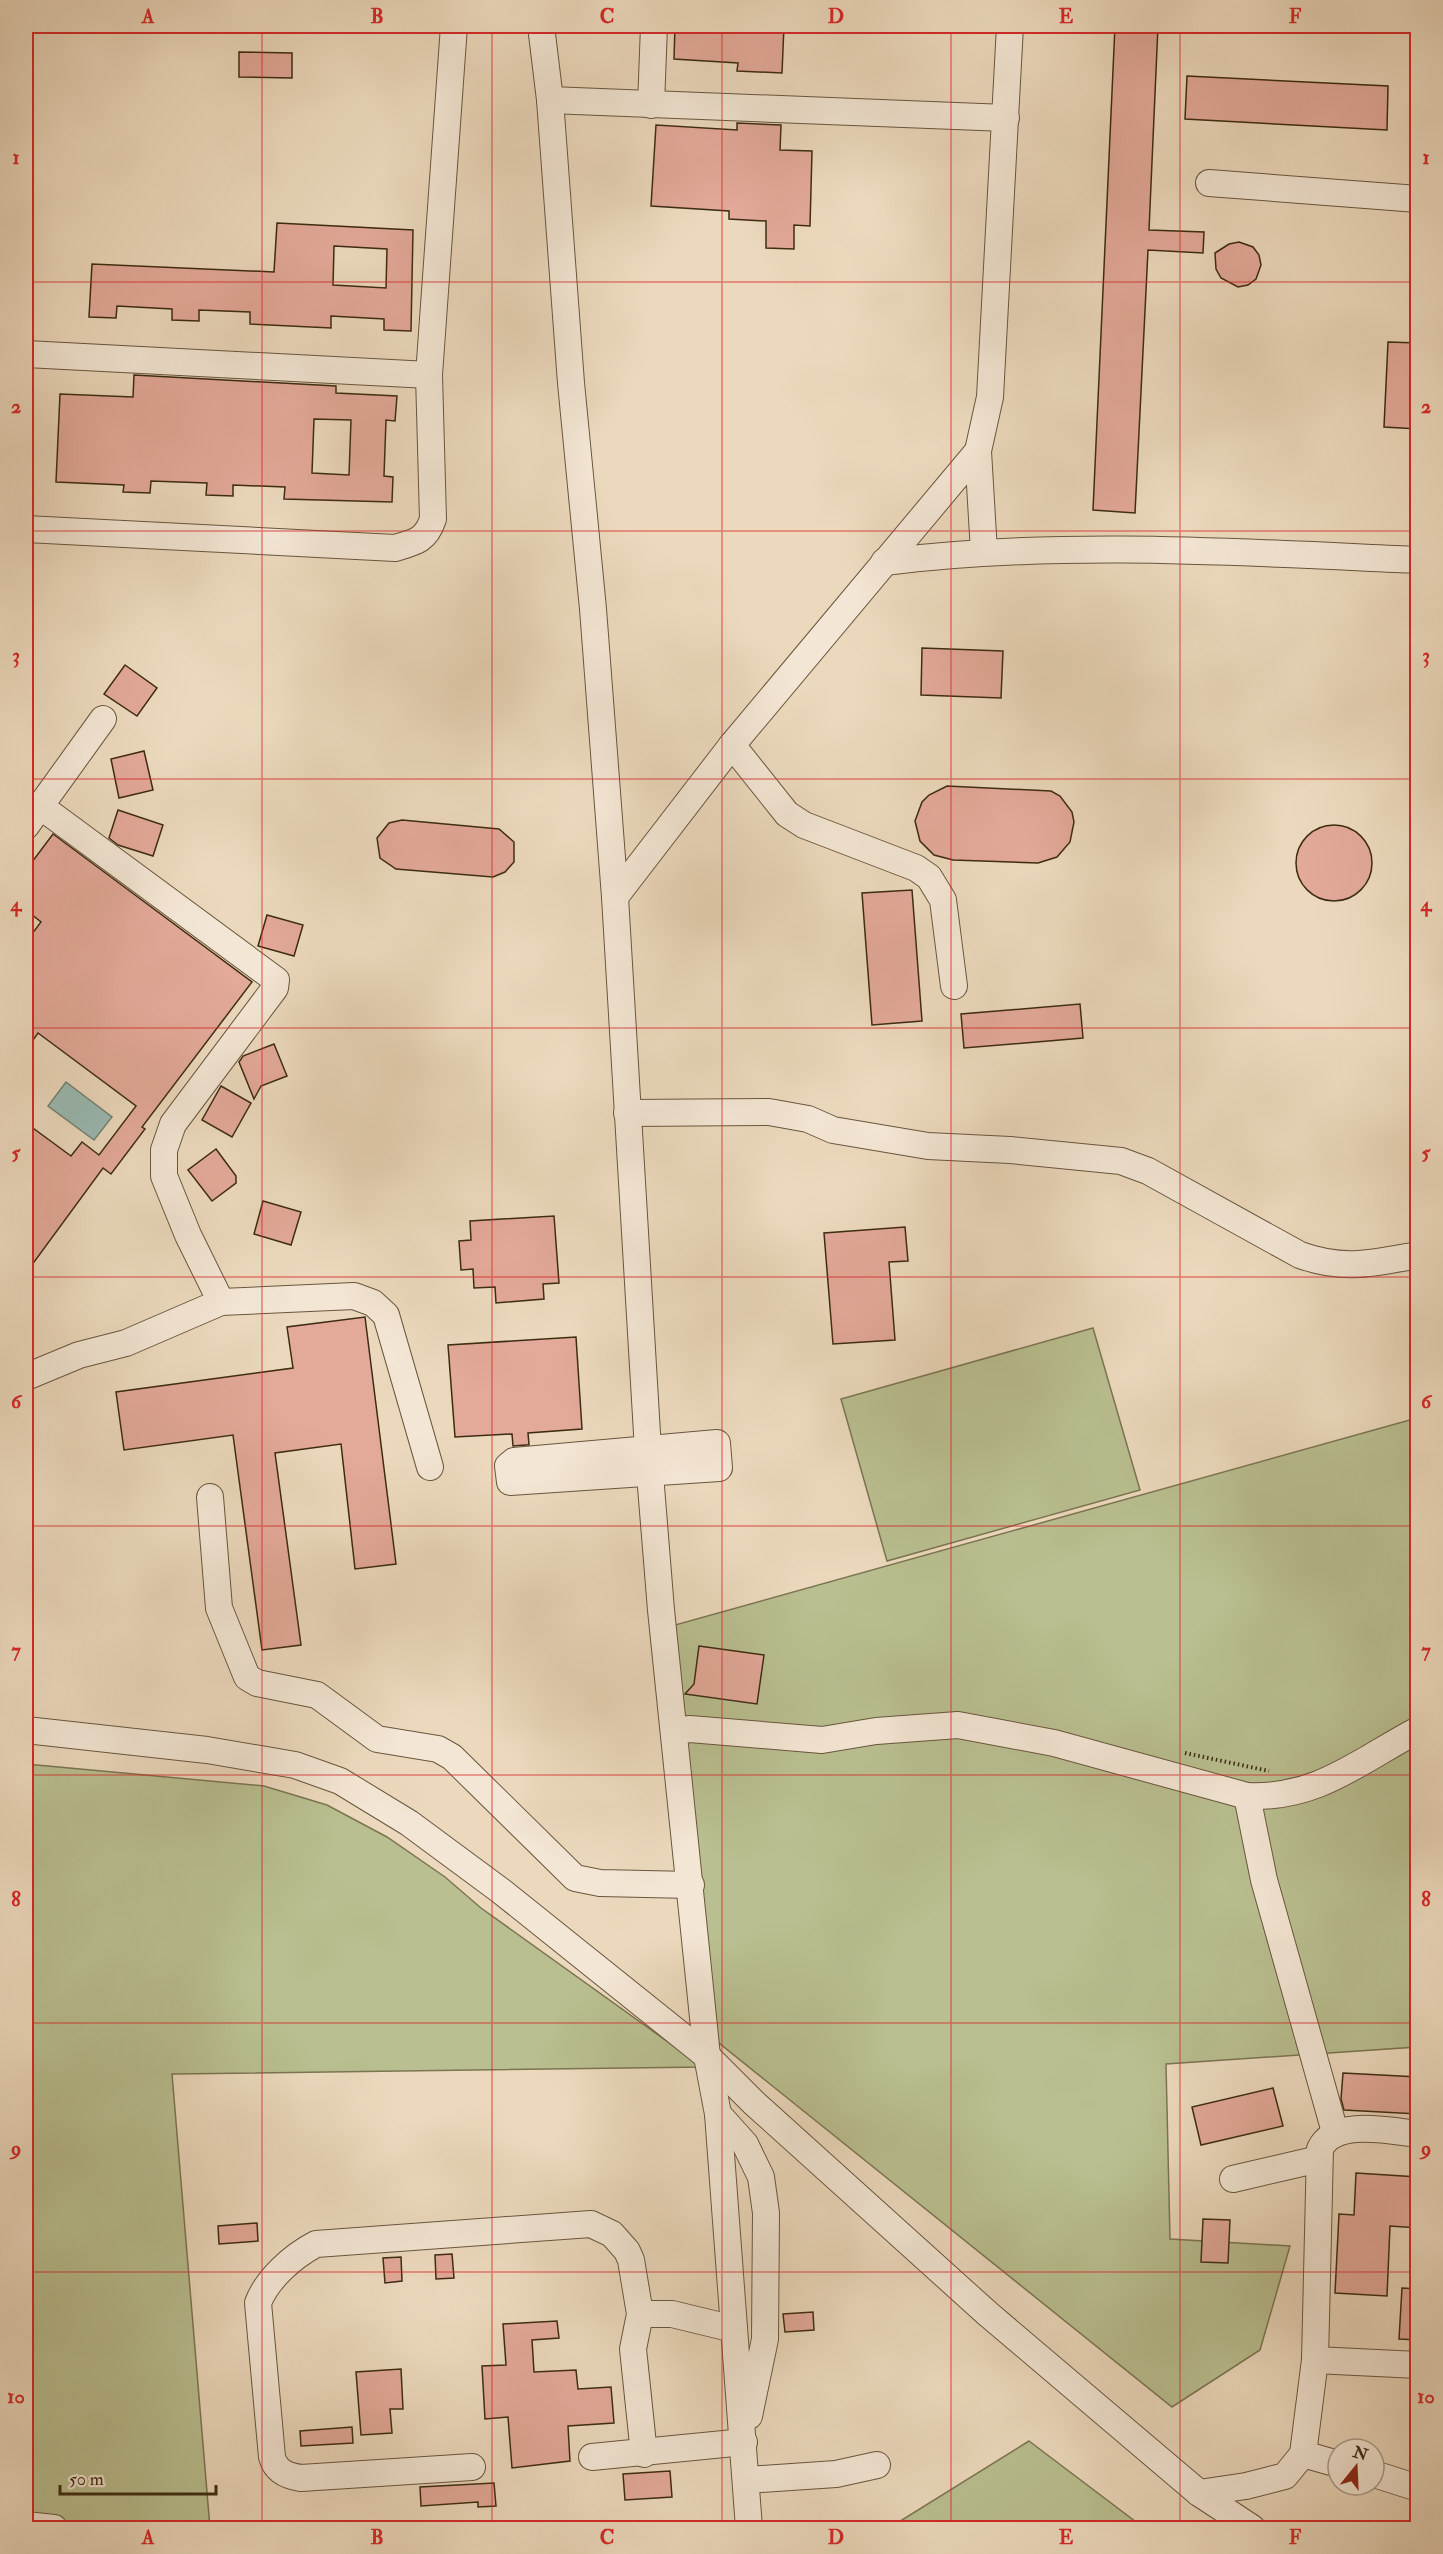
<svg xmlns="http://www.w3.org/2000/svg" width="1443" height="2554" viewBox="0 0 1443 2554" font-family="'IM FELL Double Pica',serif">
<rect width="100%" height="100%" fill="#ecd9bd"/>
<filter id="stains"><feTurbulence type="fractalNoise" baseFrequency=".00333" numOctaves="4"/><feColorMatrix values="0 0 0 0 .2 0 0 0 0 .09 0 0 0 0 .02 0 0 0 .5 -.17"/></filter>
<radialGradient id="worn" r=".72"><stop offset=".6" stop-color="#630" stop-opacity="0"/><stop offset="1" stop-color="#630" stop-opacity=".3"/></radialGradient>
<g fill="#b9bf90" stroke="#7b7552" stroke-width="1.5">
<polygon points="1093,1328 1140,1490 887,1561 841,1399"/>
<polygon points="1417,1418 1417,2047 1166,2064 1170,2239 1290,2246 1260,2350 1172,2407 699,2027 675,1625"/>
<polygon points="26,1764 264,1786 327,1805 387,1837 445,1877 481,1908 703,2067 172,2074 210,2528 26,2528"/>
<polygon points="1029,2441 1144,2528 889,2528"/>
</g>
<polygon fill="#99bab3" stroke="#748173" stroke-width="1.5" points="66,1082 112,1117 94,1140 48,1106"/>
<g fill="#e3a999" stroke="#3d2b13" stroke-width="1.5" fill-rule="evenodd">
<polygon points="675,26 784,26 782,73 737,71 738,63 674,59"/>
<polygon points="1115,26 1158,26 1149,230 1204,232 1203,253 1148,250 1135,513 1093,510"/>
<polygon points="239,52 292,53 292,78 239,77"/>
<polygon points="1187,76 1388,86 1387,130 1185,119"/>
<polygon points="737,123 781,125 780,150 812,151 810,226 794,225 794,249 766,248 766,221 729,219 729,211 651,206 656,125 737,130"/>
<path d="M277 223 413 230 411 331 384 330V319L331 316V328L250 324V312L199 310V321L172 320V309L117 306 116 318 89 317 92 264 274 272ZM334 246 387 249 386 288 333 285Z"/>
<polygon points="1239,242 1253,247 1259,255 1261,265 1256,279 1248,285 1238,287 1221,278 1216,269 1215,253 1229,244"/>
<polygon points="1388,342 1418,343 1418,429 1384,427"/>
<path d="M134 375 336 386V393L397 396 395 421 386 420 384 476 393 477 392 502 284 499 285 487 233 485V496L206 495 207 483 151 481 150 493 123 492 124 485 56 482 60 394 133 397ZM314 419 351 420 349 475 312 473Z"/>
<polygon points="922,648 1003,651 1001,698 921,695"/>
<polygon points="125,665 157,688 137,716 104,694"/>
<polygon points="144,751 153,790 119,798 111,759"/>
<polygon points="947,786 1051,791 1060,796 1072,812 1074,822 1070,842 1057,857 1038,863 953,860 934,855 920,841 915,821 922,802 929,795"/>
<polygon points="118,810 163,825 153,856 118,845 109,838"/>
<polygon points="402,820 499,829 514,842 514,862 505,872 493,877 396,869 380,858 377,838 389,823"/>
<circle cx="1334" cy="863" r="38"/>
<polygon points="53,834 252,982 142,1127 145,1129 111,1174 103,1168 26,1273 26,1123 71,1156 82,1142 99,1155 136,1106 38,1033 26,1050 26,942 41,922 26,910 26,870"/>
<polygon points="912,890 922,1021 872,1025 862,893"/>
<polygon points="267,915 303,925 294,956 258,946"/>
<polygon points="1080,1004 1083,1038 964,1048 961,1014"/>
<polygon points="274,1044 287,1076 261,1086 254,1099 239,1062 243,1056"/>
<polygon points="221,1086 251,1103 232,1137 202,1120"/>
<polygon points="216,1149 236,1176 236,1183 212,1201 188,1170"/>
<polygon points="263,1201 301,1212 291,1245 254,1234"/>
<polygon points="554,1216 559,1283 543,1284 544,1299 496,1303 495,1287 474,1288 473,1269 461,1270 459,1241 471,1240 470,1221"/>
<polygon points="905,1227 908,1261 889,1262 895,1340 833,1344 824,1233"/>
<polygon points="365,1317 396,1564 355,1569 341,1444 275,1453 301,1645 262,1650 233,1435 124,1450 116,1392 293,1368 287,1327"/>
<polygon points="576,1337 582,1429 528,1433 529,1445 525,1445 513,1446 512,1434 455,1437 448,1345"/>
<polygon points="699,1646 764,1655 757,1704 685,1694 694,1684"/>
<polygon points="1343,2073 1418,2077 1418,2114 1344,2110 1341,2099"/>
<polygon points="1273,2088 1283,2126 1201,2145 1192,2107"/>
<polygon points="1356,2173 1418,2177 1418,2228 1390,2226 1387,2296 1335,2293 1339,2214 1354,2215"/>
<polygon points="1203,2219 1230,2220 1228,2263 1201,2262"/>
<polygon points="257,2223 258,2241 219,2244 218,2226"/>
<polygon points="452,2254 454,2278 436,2279 435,2255"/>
<polygon points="401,2257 402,2281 385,2283 383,2258"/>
<polygon points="1402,2288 1418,2289 1418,2340 1399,2339"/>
<polygon points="813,2312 814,2330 785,2332 783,2314"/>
<polygon points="557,2321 559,2338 532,2340 534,2372 576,2370 578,2389 611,2387 614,2423 568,2426 570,2461 512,2468 508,2417 485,2419 482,2366 506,2365 503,2324"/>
<polygon points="401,2369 403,2409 390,2409 392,2433 361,2435 356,2372"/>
<polygon points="352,2427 353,2443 301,2446 300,2431"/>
<polygon points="670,2471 672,2497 625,2500 623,2474"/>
<polygon points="494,2483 496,2506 478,2507 478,2502 421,2506 420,2487"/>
</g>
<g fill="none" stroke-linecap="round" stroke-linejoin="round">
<g stroke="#69563e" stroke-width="28">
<g id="minor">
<polyline points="541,26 550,100 571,383 593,609 615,897 648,1450 661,1610 707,2056 718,2114 749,2528"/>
<polyline points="550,100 1006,118"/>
<polyline points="651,105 654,26"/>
<polyline points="1209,183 1418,199"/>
<polyline points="26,354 429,375"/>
<path d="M26 529 395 548C416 542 426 540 433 519L429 375 454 26"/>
<polyline points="984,552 978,451 990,397 1010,26"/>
<path d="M884 562C1061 540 1240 552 1418 560"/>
<polyline points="732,745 787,814 804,825 916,868 929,877 943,900 954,986"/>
<polyline points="40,806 276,980 275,988 173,1124 164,1150 164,1176 188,1235 221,1302"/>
<polyline points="26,826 103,719"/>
<polyline points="615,897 732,745 978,451"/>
<path d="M627 1113 769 1112 808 1119 833 1130 928 1146 1010 1150 1121 1161 1148 1171 1300 1255C1344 1271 1374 1263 1418 1255"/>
<polyline points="26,1377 79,1355 126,1343 221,1302 354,1296 373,1303 386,1315 430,1467"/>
<polygon points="717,1443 719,1468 510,1482 508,1466 514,1461"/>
<polyline points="210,1497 219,1608 247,1677 257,1683 317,1695 377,1739 438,1749 452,1757 575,1878 600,1883 691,1885"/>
<polyline points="26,1730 207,1750 295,1765 340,1781 409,1823 501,1891 707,2056 754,2103 988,2314 1199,2493 1252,2528"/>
<path d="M674 1731 690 1729 822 1740 876 1731 958 1725 1054 1743 1247 1796C1318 1799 1359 1761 1418 1730"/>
<polyline points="1247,1796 1264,1880 1335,2132"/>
<polyline points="718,2114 745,2144 761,2177 766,2213 765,2339 749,2416"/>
<polyline points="1233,2179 1319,2159"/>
<polyline points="640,2314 672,2314 734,2329"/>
<polyline points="1315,2360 1418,2365"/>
<path d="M1303 2454 1315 2360 1320 2149C1334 2118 1390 2131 1418 2134"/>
<polyline points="592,2457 744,2442"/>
<path d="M472 2467 301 2478C286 2476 276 2471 272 2457L258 2303C267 2279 293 2256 316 2244L591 2224 612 2234 627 2251 631 2260 640 2314 633 2349 644 2454"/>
<polyline points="1374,2474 1418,2488"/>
<polyline points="746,2480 836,2474 877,2465"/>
<polyline points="1199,2493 1246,2486 1285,2476 1303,2454 1338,2464"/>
<polyline points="26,2525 54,2528"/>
</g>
</g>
<polyline stroke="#3d2b13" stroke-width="4" stroke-dasharray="1.5 3" stroke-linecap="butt" points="1185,1753 1269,1771"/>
<use href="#minor" stroke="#f3e6d4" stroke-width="26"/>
</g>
<path fill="none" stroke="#d62828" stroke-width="1.5" stroke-opacity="0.55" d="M262 26V2528M492 26V2528M722 26V2528M951 26V2528M1180 26V2528M26 282H1418M26 531H1418M26 779H1418M26 1028H1418M26 1277H1418M26 1526H1418M26 1775H1418M26 2023H1418M26 2272H1418"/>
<rect width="1443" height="2554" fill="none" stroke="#ecd9bd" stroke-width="66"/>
<g transform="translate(1356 2467) rotate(18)"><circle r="28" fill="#f3e6d4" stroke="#aa9b87" stroke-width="1.5"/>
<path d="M0-4.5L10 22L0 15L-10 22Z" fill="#8f2418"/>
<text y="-9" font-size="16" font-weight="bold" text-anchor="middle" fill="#3d2b13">N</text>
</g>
<path d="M60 2485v9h156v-9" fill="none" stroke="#3d2b13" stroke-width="3"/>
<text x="69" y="2485" font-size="18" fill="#3d2b13" stroke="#f3e6d4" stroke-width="4.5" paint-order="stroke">50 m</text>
<rect x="33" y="33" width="1377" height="2488" fill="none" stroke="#d62828" stroke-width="2"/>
<g font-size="20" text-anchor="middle" font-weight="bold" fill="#d62828">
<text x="148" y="23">A</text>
<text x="377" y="23">B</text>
<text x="607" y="23">C</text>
<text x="836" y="23">D</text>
<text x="1066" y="23">E</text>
<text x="1295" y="23">F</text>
<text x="16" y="164">1</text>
<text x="1426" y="164">1</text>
<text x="16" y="413">2</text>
<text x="1426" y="413">2</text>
<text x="16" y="662">3</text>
<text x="1426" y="662">3</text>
<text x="16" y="911">4</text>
<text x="1426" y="911">4</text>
<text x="16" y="1159">5</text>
<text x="1426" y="1159">5</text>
<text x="16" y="1408">6</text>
<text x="1426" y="1408">6</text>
<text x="16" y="1657">7</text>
<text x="1426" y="1657">7</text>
<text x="16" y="1906">8</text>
<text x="1426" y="1906">8</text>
<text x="16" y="2155">9</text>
<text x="1426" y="2155">9</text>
<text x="16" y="2403">10</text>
<text x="1426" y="2403">10</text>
<text x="148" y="2544">A</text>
<text x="377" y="2544">B</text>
<text x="607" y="2544">C</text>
<text x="836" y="2544">D</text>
<text x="1066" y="2544">E</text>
<text x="1295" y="2544">F</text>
</g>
<rect width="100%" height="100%" filter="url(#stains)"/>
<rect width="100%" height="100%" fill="url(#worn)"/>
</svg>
